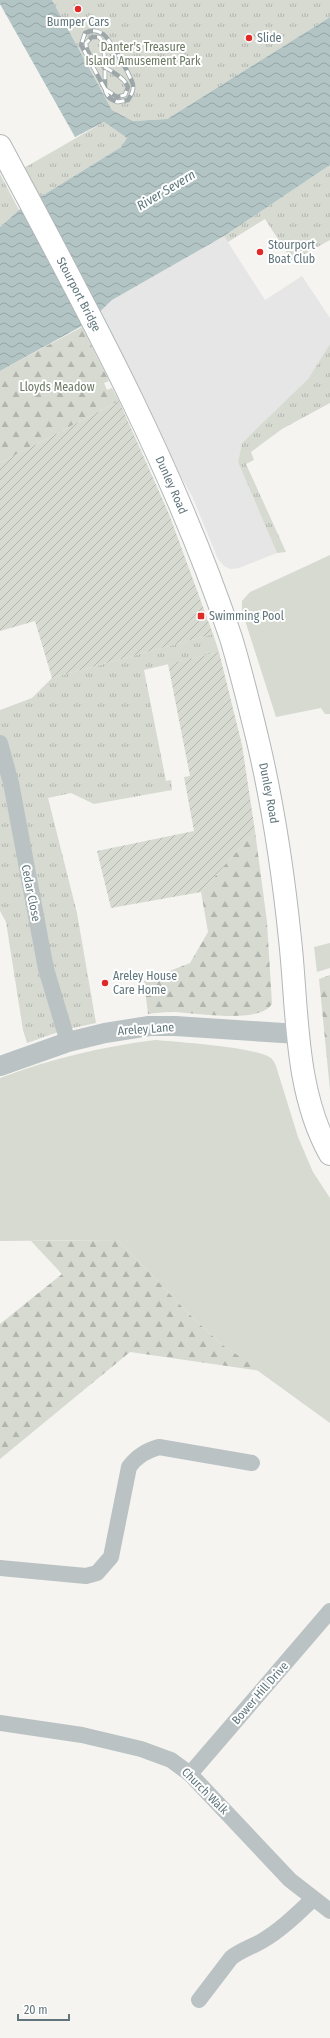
<svg xmlns="http://www.w3.org/2000/svg" width="330" height="2038" viewBox="0 0 330 2038" font-family="'Fira Sans Condensed',sans-serif">
<defs>
<pattern id="forest-firs" width="22" height="20" patternUnits="userSpaceOnUse"><rect width="22" height="20" fill="#d6dad0"/><path d="M5 1l3.5 6h-7zM16 11l3.5 6h-7z" fill="#b1b5ae"/></pattern>
<pattern id="park-tufts" width="24" height="20" patternUnits="userSpaceOnUse"><rect width="24" height="20" fill="#d6dad0"/><path d="M3 7l-1-3M5 7V3M7 7l1-3M15 17l-1-3M17 17v-4M19 17l1-3" fill="none" stroke="#b1b5ae"/></pattern>
<pattern id="garden-furrows" width="10" height="10" patternUnits="userSpaceOnUse"><rect width="10" height="10" fill="#d6dad0"/><path d="M-1 1l2-2M0 10L10 0M9 11l2-2" fill="none" stroke="#b1b5ae"/></pattern>
<pattern id="water-waves" width="16" height="10" patternUnits="userSpaceOnUse"><rect width="16" height="10" fill="#b3c4c4"/><path d="M0 5q4-4 8 0t8 0" fill="none" stroke="#95a4a4"/></pattern>
</defs>
<rect width="100%" height="100%" fill="#f5f4f1"/>
<polygon fill="#e5e6e5" points="224,236 265,300 302,276 330,318 330,344 308,379 242,443 238,462 277,553 239,568 230,569 224,566 218,559 192,496 177,470 99,312 112,300"/>
<g fill="#d6dad0">
<polygon points="330,555 330,714 325,714 321,708 276,717 242,611 242,601 250,592"/>
<polygon points="330,943 330,968 317,972 314,947"/>
<path d="M155 1040C176 1042 257 1047 271 1058 273 1060 275 1063 276 1066L298 1137 313 1172 330 1198V1423L221 1344 188 1313 118 1240 0 1241V1078C50 1059 101 1047 155 1040Z"/>
</g>
<g fill="url(#forest-firs)">
<polygon points="82,327 109,381 104,383 107,390 112,388 119,401 0,463 0,371"/>
<path d="M255 831 267 922 272 1004C258 1025 193 1012 170 1012 163 1012 155 1013 148 1014L144 981 190 963 208 932 201 892Z"/>
<polygon points="330,975 330,1090 319,979"/>
<polygon points="118,1240 188,1313 221,1344 261,1371 130,1352 0,1459 0,1324 62,1274 31,1241"/>
</g>
<g fill="url(#park-tufts)">
<polygon points="52,0 330,0 330,17 167,119 133,121 112,110"/>
<polygon points="104,122 127,138 121,147 40,197 24,168"/>
<polygon points="330,165 330,240 292,261 265,219 228,242 224,236"/>
<polygon points="0,174 19,210 0,227"/>
<polygon points="330,344 330,403 282,429 251,452 254,460 246,464 286,552 277,553 238,462 242,443 308,379"/>
<polygon points="213,634 219,652 144,670 166,781 171,780 172,790 94,804 71,793 48,798 77,913 96,1023 64,1030 27,1043 23,1030 6,922 0,911 0,710 32,698 52,678"/>
</g>
<g fill="url(#garden-furrows)">
<polygon points="119,401 169,514 213,634 52,678 35,621 0,631 0,463"/>
<polygon points="219,652 242,745 255,831 201,892 111,908 97,851 194,831 184,777 190,776 168,664"/>
</g>
<polygon fill="url(#water-waves)" points="0,0 52,0 112,110 133,121 167,119 330,17 330,165 224,236 112,300 89,322 0,371 0,227 19,210 121,147 127,138 104,122 75,137 0,4"/>
<g fill="none" stroke-linecap="round" stroke-linejoin="round">
<g stroke="#b1b7b9" stroke-width="24">
<g id="primary">
<path id="s1" d="M0 146C84 303 175 469 231 638 241 671 249 704 257 737 273 804 283 871 290 939 298 1011 294 1089 330 1154"/>
</g>
</g>
<g stroke="#bbc2c4" stroke-width="16">
<polyline points="0,743 11,783 46,969 68,1042"/>
<path d="M0 1568 86 1576 97 1573 111 1557 129 1467C137 1456 146 1451 159 1447L252 1463"/>
<polyline points="0,1723 82,1735 141,1749 171,1760 190,1774 290,1880 330,1911"/>
<polyline points="190,1774 330,1611"/>
<path d="M199 2000 231 1958C241 1950 252 1947 262 1941 281 1930 297 1914 313 1899"/>
</g>
<polyline stroke="#bbc2c4" stroke-width="20" points="0,1066 68,1042 105,1033 149,1026 175,1026 298,1034"/>
<use href="#primary" stroke="#fff" stroke-width="22"/>
<g stroke="#9da6a9" stroke-width="4.5">
<path id="rail" d="M105 89 117 97 125 95 128 87C121 69 86 66 86 43L92 37H99C106 42 105 77 105 87 105 95 110 100 118 102L128 100C131 95 134 91 133 85 131 76 110 39 103 34 97 30 91 30 85 33L81 45 105 89"/>
</g>
<use href="#rail" stroke="#fff" stroke-width="3" stroke-dasharray="9" stroke-linecap="butt"/>
</g>
<g fill="#df2a27" stroke="#fff" stroke-width="1.5">
<circle cx="78" cy="9" r="4"/>
<circle cx="249" cy="38" r="4"/>
<circle cx="260" cy="252" r="4"/>
<rect x="197" y="612" width="8" height="8" rx="2"/>
<circle cx="105" cy="983" r="4"/>
</g>
<g text-anchor="middle" dominant-baseline="central" stroke-width="4" stroke-linejoin="round" paint-order="stroke">
<g font-size="12" fill="#60767c" stroke="#fff" text-anchor="start">
<text x="78" y="22" text-anchor="middle">Bumper Cars</text>
<text x="257" y="38">Slide</text>
<text x="268" y="245">Stourport<tspan x="268" dy="14">Boat Club</tspan></text>
<text x="209" y="616">Swimming Pool</text>
<text x="113" y="976">Areley House<tspan x="113" dy="14">Care Home</tspan></text>
</g>
<g font-size="12" fill="#6c7963" stroke="#fff">
<text x="143" y="47">Danter's Treasure<tspan x="143" dy="14">Island Amusement Park</tspan></text>
<text x="57" y="387">Lloyds Meadow</text>
</g>
<g font-size="12" fill="#60767c" stroke="#fff">
<text stroke="none"><textPath href="#s1" startOffset="168">Stourport Bridge</textPath></text>
<text stroke="none"><textPath href="#s1" startOffset="380">Dunley Road</textPath></text>
<text stroke="none"><textPath href="#s1" startOffset="704">Dunley Road</textPath></text>
<text transform="translate(31 893) rotate(79)">Cedar Close</text>
<text transform="translate(146 1029) rotate(-4)">Areley Lane</text>
<text transform="translate(260 1693) rotate(-49)">Bower Hill Drive</text>
<text transform="translate(205 1791) rotate(45)">Church Walk</text>
</g>
<g font-size="13" font-style="italic" fill="#5b7678" stroke="#fff">
<text transform="translate(166 190) rotate(-31)">River Severn</text>
</g>
</g>
<path d="M18 2014v6h51v-6" fill="none" stroke="#60767c" stroke-width="2"/>
<text x="24" y="2014" font-size="12" fill="#60767c" stroke="#ffffff" stroke-width="3" paint-order="stroke">20 m</text>
</svg>
